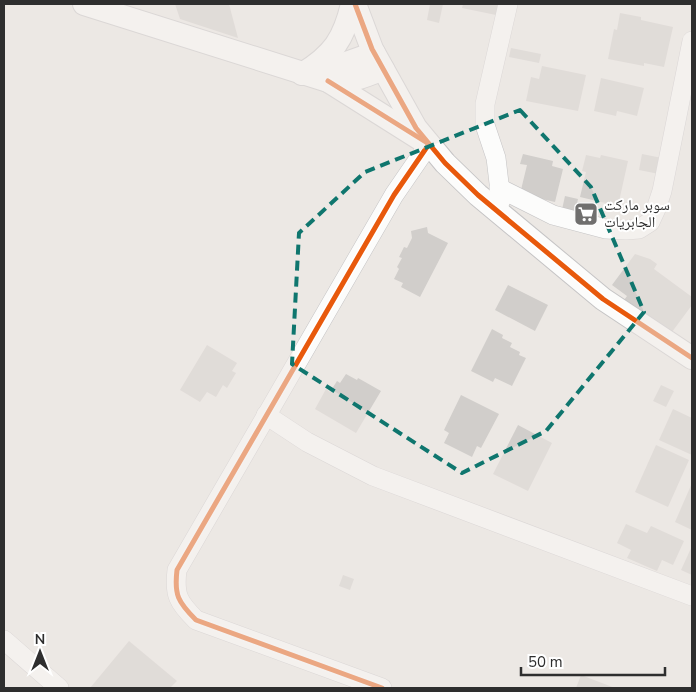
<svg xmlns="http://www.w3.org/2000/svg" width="696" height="692" viewBox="0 0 696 692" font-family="'Nunito Sans','Noto Naskh Arabic',sans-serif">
<rect width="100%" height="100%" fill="#ece8e4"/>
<g fill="#d1cecb">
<polygon points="175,4 229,4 238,38 180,19"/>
<polygon points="430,4 443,4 439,23 427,20"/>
<polygon points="463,4 498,4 496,15 462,8"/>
<polygon points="620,13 641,17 641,20 673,27 664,67 644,63 644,66 608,59 614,29 617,30"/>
<polygon points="511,48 541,54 539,63 509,57"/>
<polygon points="542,66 586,75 578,111 526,101 531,77 539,79"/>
<polygon points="601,78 644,88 637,116 617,111 616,116 594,111"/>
<polygon points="523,154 553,161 552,166 563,169 555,202 520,194 527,165 520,164"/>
<polygon points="642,154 662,158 659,174 639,170"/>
<polygon points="586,155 600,158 601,155 628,161 618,206 580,197 586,172 582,171"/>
<polygon points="565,196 578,199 574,217 561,214"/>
<polygon points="427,227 428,233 448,243 420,297 401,287 403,283 394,279 399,269 397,267 402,258 399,257 404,247 407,248 412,238 411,231"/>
<polygon points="635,254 650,259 657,264 654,269 692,297 692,305 669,336 622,303 627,296 612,285"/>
<polygon points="508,285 548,305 535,331 495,310"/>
<polygon points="492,329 503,335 502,338 512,343 510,347 520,352 519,355 526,358 512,386 495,378 493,382 471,371"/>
<polygon points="207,345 237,363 232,371 236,373 227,388 223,385 216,397 207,392 200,402 180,390"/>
<polygon points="346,374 357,380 358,378 381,391 356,433 315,409 326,389 330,392 337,381 340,383"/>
<polygon points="661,385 674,391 666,407 653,401"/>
<polygon points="461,395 499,414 481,448 477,446 472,457 444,443 449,433 444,430"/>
<polygon points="673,409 692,418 692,455 659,440"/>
<polygon points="518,425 552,443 528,491 493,474"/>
<polygon points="656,445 689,460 668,507 635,492"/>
<polygon points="692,483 692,530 675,522"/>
<polygon points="626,524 647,533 651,526 684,541 673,565 662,560 657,571 627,558 631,550 617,543"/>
<polygon points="692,546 692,575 681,570"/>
<polygon points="343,575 354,579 350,590 339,586"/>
<polygon points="129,641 177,681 170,688 90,688"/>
<polygon points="581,675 615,688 576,688"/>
</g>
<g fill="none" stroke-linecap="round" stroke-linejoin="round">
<g stroke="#c5c4c5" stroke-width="20">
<g id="minor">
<polyline points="499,188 553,215 606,229 626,230 639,229 650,222 656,209 662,191 692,41"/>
<polyline points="501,200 496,158 485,125 485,104 508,4"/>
<polyline points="266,415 307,442 373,476 692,596"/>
<polyline points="4,640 59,688"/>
<path d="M382 688 196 620C178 602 174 595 177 570L394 195 429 144"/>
</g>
</g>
<g stroke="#c5c4c5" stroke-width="24">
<g id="tertiary">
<path d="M84 4 328 81C349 83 364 77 383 69"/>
<polyline points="355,4 372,49 416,128 445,163 478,195 603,299 692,358"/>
<path d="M302 74C333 55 344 39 352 4"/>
<polyline points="312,75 374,53"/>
<polyline points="328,81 420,139"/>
</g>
</g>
<use href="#minor" stroke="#fcfcfb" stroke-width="19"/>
<use href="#tertiary" stroke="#fcfcfb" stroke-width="22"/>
<g stroke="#fff" stroke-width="8">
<g id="cycleway">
<polyline points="355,4 372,49 416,128 445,163 478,195 603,299 692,358"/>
<path d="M328 81 429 144 394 195 177 570C174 595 178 602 196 620L382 688"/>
</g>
</g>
<use href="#cycleway" stroke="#e8590c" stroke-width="5"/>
</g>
<path d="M0 0H696V692H0ZM520 110 591 187 644 312 546 431 462 473 292 364 299 233 365 172Z" fill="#ece8e4" fill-opacity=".55" fill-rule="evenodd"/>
<path fill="none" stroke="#0f766e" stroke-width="4" stroke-dasharray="10 6" stroke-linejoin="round" d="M520 110 591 187 644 312 546 431 462 473 292 364 299 233 365 172Z"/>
<defs>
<g id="supermarket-square" transform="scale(1.25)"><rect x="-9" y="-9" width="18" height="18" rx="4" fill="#706f6e" stroke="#fff"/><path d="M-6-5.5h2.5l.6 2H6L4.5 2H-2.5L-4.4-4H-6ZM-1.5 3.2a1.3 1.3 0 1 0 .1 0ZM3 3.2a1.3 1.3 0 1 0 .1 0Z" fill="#fff"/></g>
</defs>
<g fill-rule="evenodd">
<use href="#supermarket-square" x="586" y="214"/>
</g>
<g text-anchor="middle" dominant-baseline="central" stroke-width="4" stroke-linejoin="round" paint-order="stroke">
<g font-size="15" fill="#2e2e2e" stroke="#fff" text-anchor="start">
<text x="604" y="205">سوبر ماركت<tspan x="604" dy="17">الجابريات</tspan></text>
</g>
</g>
<rect width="696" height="692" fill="none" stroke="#2e2e2e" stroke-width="10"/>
<g transform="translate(40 652)" stroke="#ffffff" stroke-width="4" paint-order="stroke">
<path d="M0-4L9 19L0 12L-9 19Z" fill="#2e2e2e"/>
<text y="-8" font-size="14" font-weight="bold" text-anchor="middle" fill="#2e2e2e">N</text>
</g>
<path d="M521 667v8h144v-8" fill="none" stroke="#2e2e2e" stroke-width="2.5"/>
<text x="528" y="667" font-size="15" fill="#2e2e2e" stroke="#ffffff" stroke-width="4" paint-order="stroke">50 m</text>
</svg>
